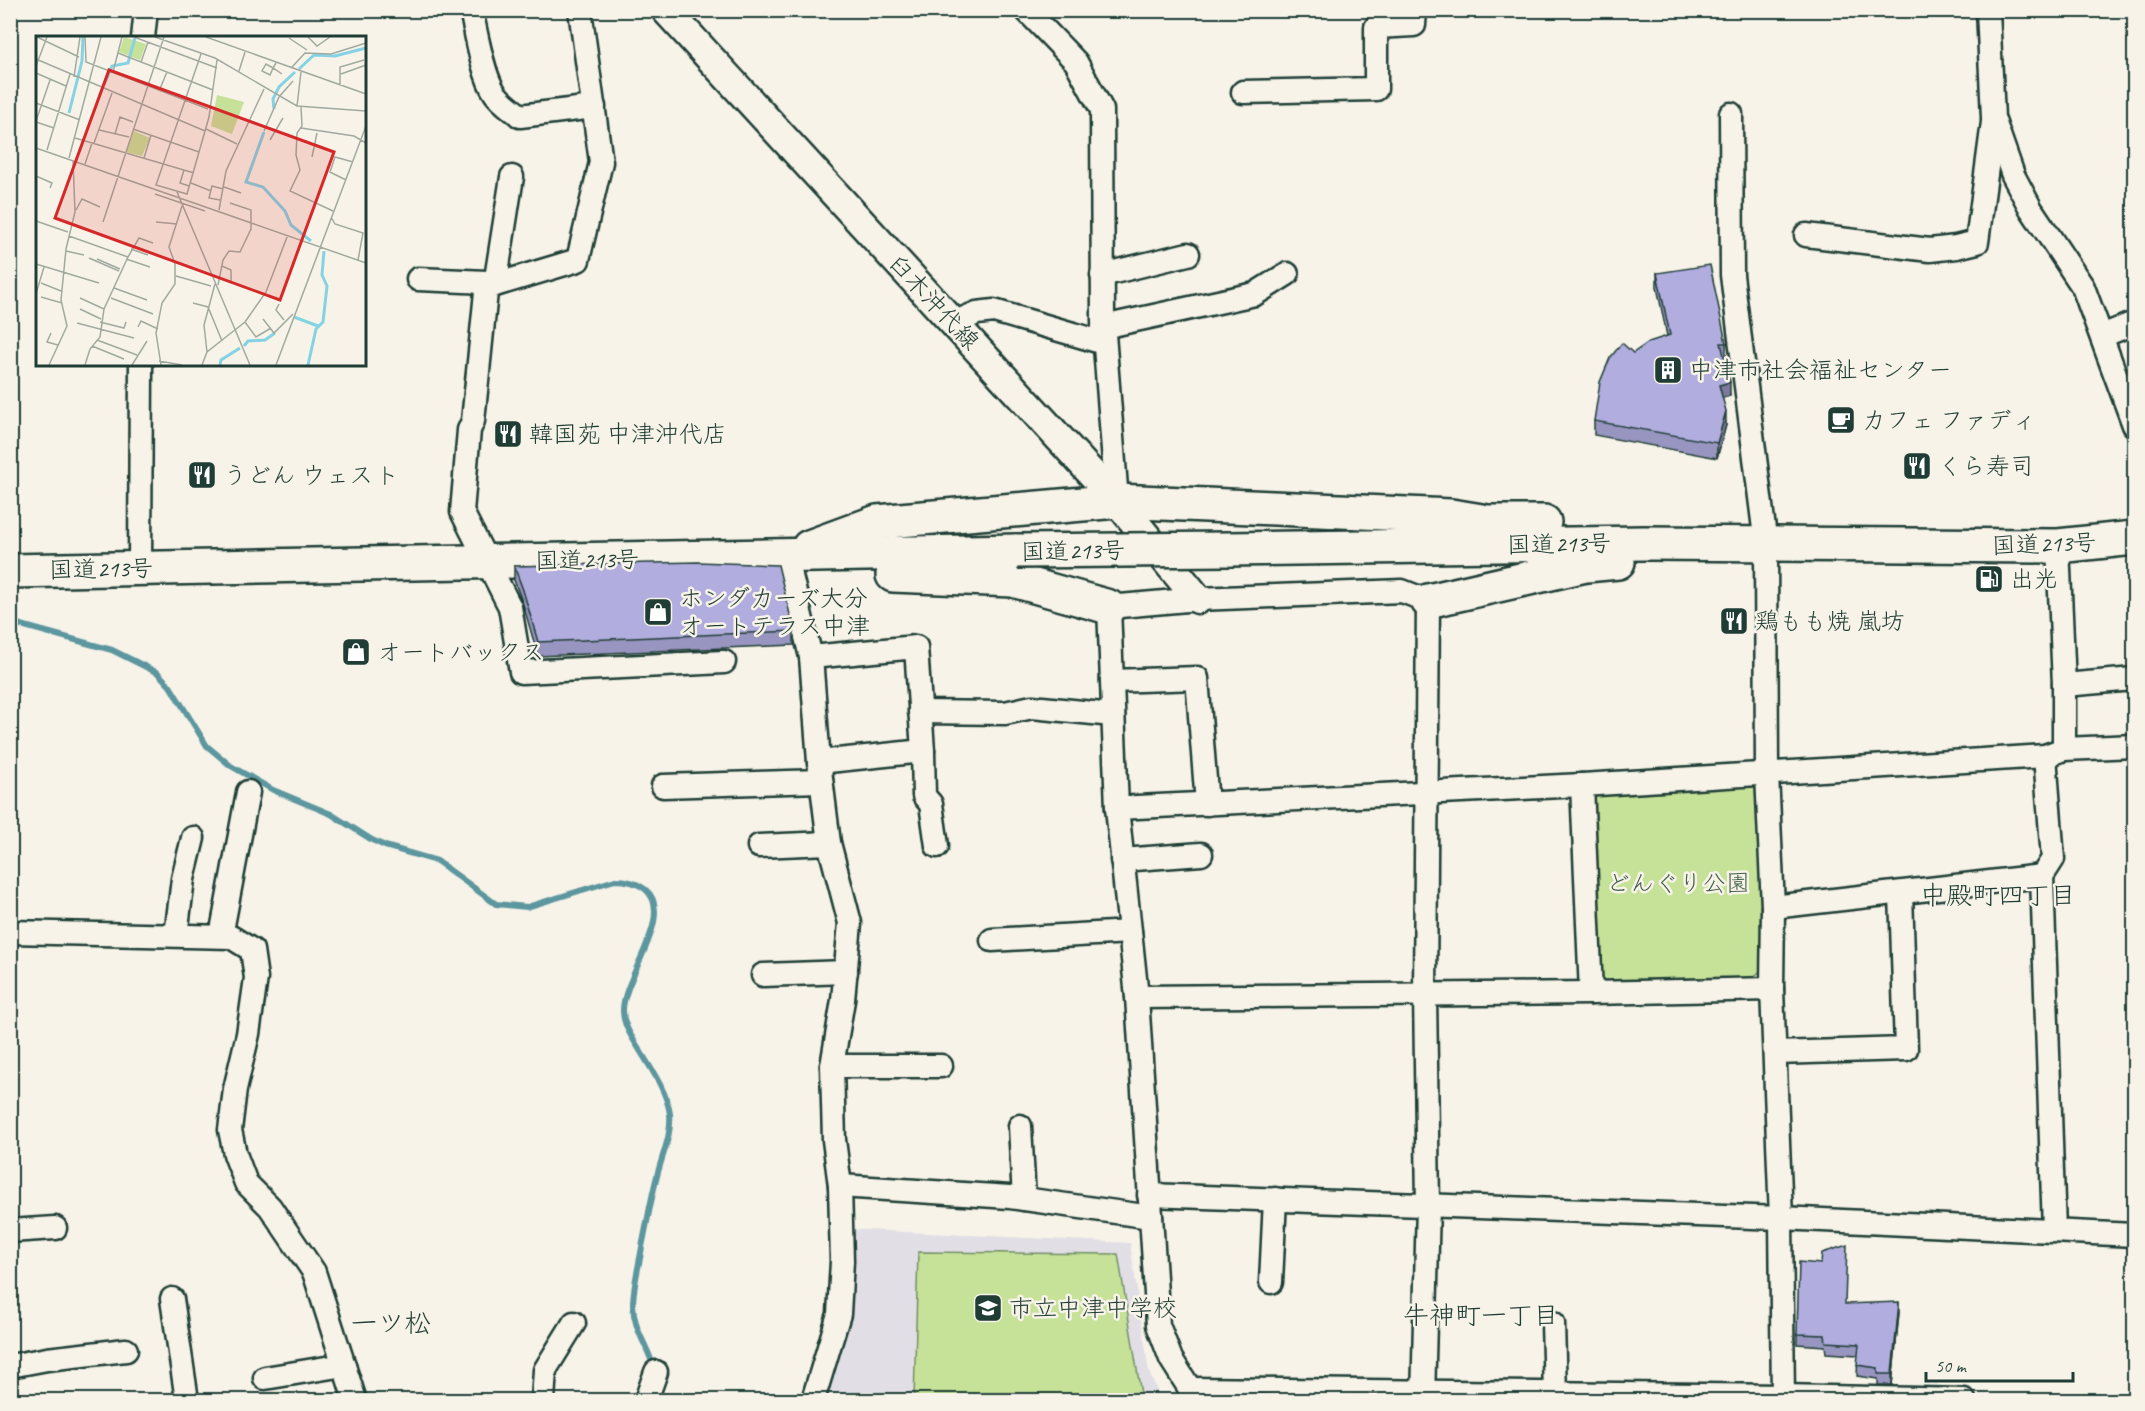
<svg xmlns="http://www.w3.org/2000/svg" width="2145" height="1411" viewBox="0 0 2145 1411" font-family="Caveat,'Klee One',sans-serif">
<rect width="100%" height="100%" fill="#f7f3e8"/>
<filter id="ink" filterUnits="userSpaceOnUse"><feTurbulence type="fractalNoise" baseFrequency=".0167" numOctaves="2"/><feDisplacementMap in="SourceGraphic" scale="12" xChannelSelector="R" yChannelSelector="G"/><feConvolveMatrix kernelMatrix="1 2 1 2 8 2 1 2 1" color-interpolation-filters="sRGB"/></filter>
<g filter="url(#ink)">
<polygon fill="#e2dee5" points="846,1229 1130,1243 1149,1372 1161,1400 827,1400"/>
<g fill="#c6e198" stroke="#728f66" stroke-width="1.5">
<polygon points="1749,780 1761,794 1764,967 1750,981 1607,985 1594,969 1592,799 1604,787"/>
<polygon points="918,1252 1118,1254 1142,1400 914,1400"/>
</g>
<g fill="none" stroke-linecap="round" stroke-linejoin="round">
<path stroke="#5c969e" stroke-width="6" d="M10 622 112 650 158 673 170 686 207 746 231 766 273 790 331 814 372 840 385 846 437 861 496 904 527 907 615 880C627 880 636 882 645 889 677 915 622 978 623 1011 623 1026 634 1040 641 1052 652 1070 667 1092 670 1114 672 1134 662 1156 657 1176 651 1199 647 1223 642 1247 639 1266 633 1286 633 1305 634 1332 648 1345 654 1369"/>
<g stroke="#1f3d34" stroke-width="27">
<g id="minor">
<path d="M471 10C476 32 483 76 495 93 501 102 512 109 520 116L594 107"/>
<polyline points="580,10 601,162 578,260 495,285 487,282 473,421 469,430 462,512 510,607 521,672 724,662"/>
<polyline points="1026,10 1076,62 1102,110 1103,321 1117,501"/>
<polyline points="1988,10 1993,118 2013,175 2031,209 2083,287 2134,425"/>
<polyline points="143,38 146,10"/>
<polyline points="1243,92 1376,89 1376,27 1414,25 1415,10"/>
<polyline points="1731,114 1732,275 1766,545 1767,774 1773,907 1772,989 1781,1218 1783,1400"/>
<polyline points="1806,235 1930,250 1956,247 1977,242 1993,122"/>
<polyline points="1102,275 1188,254"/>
<polyline points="418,279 487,282"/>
<polyline points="495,285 512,177"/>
<polyline points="953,323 977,313 994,311 1104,343"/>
<polyline points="1103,327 1255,294 1287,274"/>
<polyline points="2102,336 2134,323"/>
<polyline points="2058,546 2064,685 2064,749"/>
<polyline points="786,556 811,657 819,762 829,843 850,923 843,1000 832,1066 834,1140 840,1186 842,1261 839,1314 813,1400"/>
<polyline points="140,569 141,364"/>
<polyline points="811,657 916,647 923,751 819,762"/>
<polyline points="1112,681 1197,678 1207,804"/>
<polyline points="2064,685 2134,679"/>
<polyline points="920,712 1005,713 1032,707 1113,715"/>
<polyline points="923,751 924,796 931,804 937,846"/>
<polyline points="2045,756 2053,859 2042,876 2054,1230"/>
<polyline points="1582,785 1591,993"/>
<polyline points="663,786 821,781"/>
<polyline points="1117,808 1582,785 2045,756 2064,749 2134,746"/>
<polyline points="759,846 829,843"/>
<polyline points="1122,860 1201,854"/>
<polyline points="1773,907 2042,876"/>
<polyline points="10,932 231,937 252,950 256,978 248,1034 235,1089 230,1130 235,1154 246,1183 270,1207 314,1272 355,1400"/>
<polyline points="176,935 183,879 193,838"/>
<polyline points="221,936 248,792"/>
<polyline points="992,940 1130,932"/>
<polyline points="763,975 846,972"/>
<polyline points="1137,997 1591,993 1772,989"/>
<polyline points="1776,1053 1906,1049 1901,893"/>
<polyline points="832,1066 941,1066"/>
<polyline points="1020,1126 1024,1199"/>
<polyline points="840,1186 1010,1197 1151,1217"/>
<polyline points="1149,1195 1781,1218 2134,1235"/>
<polyline points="10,1231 55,1228"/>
<polyline points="1271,1282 1275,1199"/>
<polyline points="172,1299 187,1400"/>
<polyline points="1553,1323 1555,1394"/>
<polyline points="10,1366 47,1359 126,1350"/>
<polyline points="265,1378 344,1365"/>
<polyline points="1190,1389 1783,1396 1964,1400"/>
<polyline points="543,1400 545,1370 574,1323"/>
<polyline points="646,1400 656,1372"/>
<polyline points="1193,1400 1190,1389 1171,1359 1158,1325 1137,997 1117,808 1109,607 1198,599 1402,591 1428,601 1425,993 1428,1205 1423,1400"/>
</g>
</g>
<g stroke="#1f3d34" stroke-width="33">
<polyline id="major" points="666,10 1117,501 1198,599"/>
</g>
<g stroke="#1f3d34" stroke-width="38">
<g id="highway">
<polyline points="809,547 877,522 1117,501 1451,516 1488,522 1544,522"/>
<polyline points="1229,549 1644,543 2058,546 2134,538"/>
<polyline points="10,571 1017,551"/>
<polyline points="893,575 1013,580 1109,607"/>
<polyline points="1428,601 1586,565 1618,562"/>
</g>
</g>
<use href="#minor" stroke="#f7f3e8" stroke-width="22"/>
<use href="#major" stroke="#f7f3e8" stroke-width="28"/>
<use href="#highway" stroke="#f7f3e8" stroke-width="33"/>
<g stroke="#1f3d34" stroke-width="38" stroke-linecap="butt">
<polyline id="highway-bridge" points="1017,551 1229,549"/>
</g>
<use href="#highway-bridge" stroke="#f7f3e8" stroke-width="33"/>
</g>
<g fill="#9895c0" stroke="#1f3d34" stroke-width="1.5">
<polygon points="1657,273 1726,343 1726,357 1724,357 1730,396 1722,398 1726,425 1717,458 1594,435 1594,421 1633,353 1667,336 1657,287"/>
<polygon points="514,566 794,631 794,645 538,656 523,604 514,580"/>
<polygon points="1845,1304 1899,1312 1892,1385 1878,1385 1878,1379 1857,1376 1858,1355 1826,1353 1825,1346 1797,1344 1797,1334"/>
</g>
<g fill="#7c799c" stroke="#1f3d34" stroke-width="1.5">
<polygon points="1730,382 1730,396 1719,399 1719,385"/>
<polygon points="1726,411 1726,425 1717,458 1717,443"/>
<polygon points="1899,1302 1899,1312 1892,1385 1892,1374"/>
</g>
<g fill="#b1addf" stroke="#1f3d34" stroke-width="1.5">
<polygon points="1710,265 1726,343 1721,343 1730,382 1719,385 1726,411 1717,443 1594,421 1600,382 1610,358 1622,343 1633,353 1649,342 1670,335 1657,273"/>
<polygon points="698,562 778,565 794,631 538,642 523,590 514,566"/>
<polygon points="1847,1245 1845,1304 1899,1302 1892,1374 1878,1374 1878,1368 1857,1365 1859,1344 1826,1342 1825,1335 1797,1334 1799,1262 1821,1264 1822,1253"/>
<polygon points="1206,1393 1284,1395 1284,1401 1205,1401 1204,1397"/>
<rect x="1353" y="1395" width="51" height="6"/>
<polygon points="1547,1400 1579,1400 1547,1401"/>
</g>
</g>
<defs>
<g id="building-square" transform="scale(1.5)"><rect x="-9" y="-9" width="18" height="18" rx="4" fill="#1f3d34" stroke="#f7f3e8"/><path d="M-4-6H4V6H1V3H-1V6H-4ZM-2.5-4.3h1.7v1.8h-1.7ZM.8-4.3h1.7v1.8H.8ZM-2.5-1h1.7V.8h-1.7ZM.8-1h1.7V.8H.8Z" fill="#fff"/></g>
<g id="cafe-square" transform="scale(1.5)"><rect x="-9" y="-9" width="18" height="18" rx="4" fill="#1f3d34" stroke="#f7f3e8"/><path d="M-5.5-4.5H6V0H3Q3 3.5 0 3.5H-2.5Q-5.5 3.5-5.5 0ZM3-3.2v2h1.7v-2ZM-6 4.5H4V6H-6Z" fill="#fff"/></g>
<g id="restaurant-square" transform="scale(1.5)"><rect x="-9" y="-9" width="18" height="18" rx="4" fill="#1f3d34" stroke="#f7f3e8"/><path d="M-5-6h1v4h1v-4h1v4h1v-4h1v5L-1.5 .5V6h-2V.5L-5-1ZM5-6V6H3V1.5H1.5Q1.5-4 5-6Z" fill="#fff"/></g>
<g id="fuel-square" transform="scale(1.5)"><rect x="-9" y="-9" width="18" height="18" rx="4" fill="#1f3d34" stroke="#f7f3e8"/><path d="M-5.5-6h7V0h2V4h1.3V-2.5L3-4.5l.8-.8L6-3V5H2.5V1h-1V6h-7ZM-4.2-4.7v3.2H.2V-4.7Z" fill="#fff"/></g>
<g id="shop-square" transform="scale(1.5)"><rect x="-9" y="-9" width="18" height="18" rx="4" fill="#1f3d34" stroke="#f7f3e8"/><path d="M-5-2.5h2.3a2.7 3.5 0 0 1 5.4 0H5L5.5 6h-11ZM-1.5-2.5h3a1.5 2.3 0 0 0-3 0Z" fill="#fff"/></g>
<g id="school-square" transform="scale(1.5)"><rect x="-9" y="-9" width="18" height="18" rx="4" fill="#1f3d34" stroke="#f7f3e8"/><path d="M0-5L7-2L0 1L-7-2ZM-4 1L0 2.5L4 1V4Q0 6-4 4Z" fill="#fff"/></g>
</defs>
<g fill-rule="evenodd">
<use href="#building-square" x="1668" y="370"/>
<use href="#cafe-square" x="1841" y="420"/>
<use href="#restaurant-square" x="508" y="434"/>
<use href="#restaurant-square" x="1917" y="466"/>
<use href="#restaurant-square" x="202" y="475"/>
<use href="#fuel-square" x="1989" y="579"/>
<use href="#shop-square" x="658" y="612"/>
<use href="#restaurant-square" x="1734" y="621"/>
<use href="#shop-square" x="356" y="652"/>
<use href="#school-square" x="988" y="1308"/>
</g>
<g text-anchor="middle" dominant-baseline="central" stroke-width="5" stroke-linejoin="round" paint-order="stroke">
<g font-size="24" fill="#1f3d34" stroke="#f7f3e8">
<text transform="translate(934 302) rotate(47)">臼木沖代線</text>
<text transform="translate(1559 544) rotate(-1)">国道213号</text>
<text transform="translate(2044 544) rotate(-2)">国道213号</text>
<text transform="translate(1073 551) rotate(-1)">国道213号</text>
<text transform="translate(587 560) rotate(-1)">国道213号</text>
<text transform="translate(101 569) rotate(-1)">国道213号</text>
</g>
<g font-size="24" fill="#1f3d34" stroke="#f7f3e8" text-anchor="start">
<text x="1689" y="370">中津市社会福祉センター</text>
<text x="1862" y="420">カフェ ファディ</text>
<text x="529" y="434">韓国苑 中津沖代店</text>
<text x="1938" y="466">くら寿司</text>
<text x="223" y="475">うどん ウェスト</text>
<text x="2010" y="579">出光</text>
<text x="679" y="598">ホンダカーズ大分<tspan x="679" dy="28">オートテラス中津</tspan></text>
<text x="1755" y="621">鶏もも焼 嵐坊</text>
<text x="377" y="652">オートバックス</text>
<text x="1009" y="1308">市立中津中学校</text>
</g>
<g font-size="24" fill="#405e48" stroke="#f7f3e8">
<text x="1678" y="883">どんぐり公園</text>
</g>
<g font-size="26" fill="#1f3d34" stroke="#f7f3e8">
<text x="1998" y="895">中殿町四丁目</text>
<text x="1481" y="1315">牛神町一丁目</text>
</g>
<g font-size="27" fill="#1f3d34" stroke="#f7f3e8">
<text x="391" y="1323">一ツ松</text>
</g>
</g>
<g transform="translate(36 36)">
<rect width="330" height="330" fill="#f7f3e8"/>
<path d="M88 1 110 8 104 24 83 16ZM181 59 208 66 196 98 175 90ZM98 95 114 102 106 120 90 116Z" fill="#c6e198"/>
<path fill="none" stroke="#85d2e5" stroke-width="3" d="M263 33 278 19 299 20 330 12M68 49 76 30 92 27 99 2M238 73 237 63 243 51 259 36M33 77 46 25 47 1M228 96 210 146 227 151 249 175 255 189 275 205M258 281 282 290M208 310 212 305 229 304 239 297M184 329 185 324 204 312M272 329 280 293 287 286 291 250 286 239 288 215"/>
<path fill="none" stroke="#a1aaa0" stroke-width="1.5" d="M1 1 43 21M49 1 50 26 172 73M98 1 181 32M119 1 179 22 261 70 330 75M170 1 330 58M272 1 281 10 294 1M253 2 271 14M82 17 177 54M165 18 120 149 151 158 173 81 181 24M0 23 169 95M105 26 112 6M240 27 237 32 234 39 226 35 230 28 237 32 246 38M0 30 11 1M256 31 269 17 295 18 330 7M203 35 209 16M77 36 86 1M0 37 30 50M305 38 330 29M38 41 44 1M304 49V31L328 24M123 55 131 36M0 67 44 84M261 70 265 36M265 71 266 90 261 97 260 119 264 134 254 155 297 175M0 85 14 44M0 86 18 92M265 92 318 100 330 107M97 93 163 116M170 93 201 108M63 94 93 101M228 95 243 61 257 45M79 98 84 81 97 86M39 102 158 137M234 104 247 82M58 107 76 57M0 112 330 227M11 114 34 38M276 121 281 97M33 122 65 1M108 122 115 99M49 128 56 107M148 134 144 147 153 150M0 140 16 147 14 152M310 144 294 136 299 121 317 126M155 147 175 155M188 151 205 157M141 156 214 329M119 158 169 175M184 164 173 162 176 150 187 153M40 174 46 163 64 171M183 174 190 135 228 53M295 181 299 188 327 197 322 224M0 185 32 196M67 186 128 1M120 186 141 188M33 200 92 221 68 273 64 301 54 313 49 329M95 213 112 219M30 215 48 219M92 221 103 202 117 207M53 222 83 235M61 223 84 233M90 223 114 231M0 228 63 247M186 230 195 234V247M140 240 175 250M5 247 25 255M182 249 187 224 193 215 204 216 215 193V174L194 167M78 252 111 264M0 258 8 231M5 261 26 267M44 262 68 273M75 262 117 278M157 267 172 271 186 305M243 268 240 274 248 284M44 273 65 283M227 283 238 297 257 278M64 286 88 292 90 286M209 286 230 256 251 201M41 287 98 302M102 291 105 285 122 293M15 297 11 306 22 309M61 304 101 319M56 310 88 323M171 316 168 289 179 248M123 325 146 329M13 329 31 290 25 264 30 213 39 176 37 125M96 329 111 305M125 329 120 297 126 267 139 248V228L133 211 146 170M166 329 171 316 209 286 220 301 235 292M240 329 330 90"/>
<path fill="#d62828" fill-opacity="0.15" stroke="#d62828" stroke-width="3" d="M73 34 298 116 244 264 19 182Z"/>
<rect width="330" height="330" fill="none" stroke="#1f3d34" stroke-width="3"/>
</g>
<rect width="2145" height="1411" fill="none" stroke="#f7f3e8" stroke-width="36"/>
<rect x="18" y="18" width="2109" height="1375" fill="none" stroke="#1f3d34" stroke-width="2" filter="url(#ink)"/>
<path d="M1926 1372v9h147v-9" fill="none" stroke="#1f3d34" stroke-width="3"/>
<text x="1935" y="1372" font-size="18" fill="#1f3d34" stroke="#f7f3e8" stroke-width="4.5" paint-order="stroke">50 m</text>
</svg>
